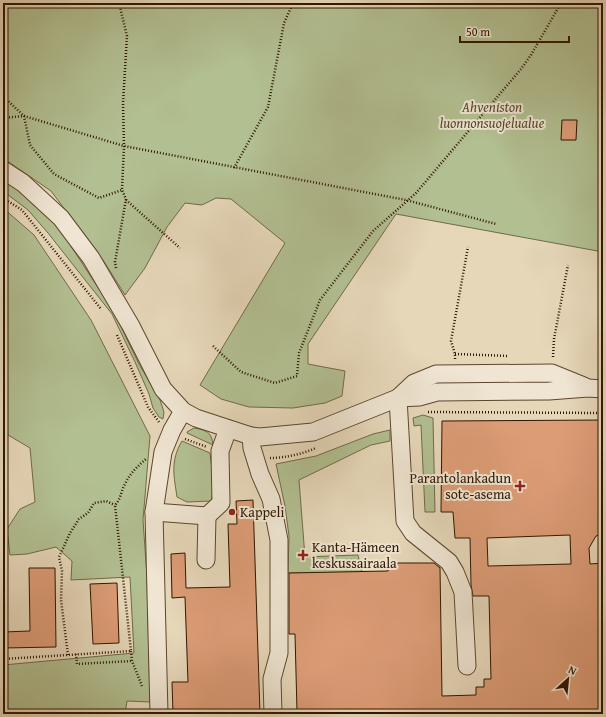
<svg xmlns="http://www.w3.org/2000/svg" width="606" height="717" viewBox="0 0 606 717" font-family="'Gentium Book Plus',serif">
<rect width="100%" height="100%" fill="#e6d7b9"/>
<filter id="stains"><feTurbulence type="fractalNoise" baseFrequency=".005" numOctaves="4"/><feColorMatrix values="0 0 0 0 .2 0 0 0 0 .09 0 0 0 0 .02 0 0 0 .5 -.17"/></filter>
<radialGradient id="worn" r=".72"><stop offset=".6" stop-color="#630" stop-opacity="0"/><stop offset="1" stop-color="#630" stop-opacity=".3"/></radialGradient>
<g fill="#b2bf91" stroke="#706a48">
<polygon points="3,3 603,3 603,252 396,214 308,344 308,364 345,371 342,396 325,403 293,408 249,407 221,399 200,385 285,243 231,199 216,198 202,205 185,203 167,227 145,268 125,295 103,260 51,191 3,158"/>
<polygon points="3,179 34,200 61,231 99,289 109,302 139,364 160,400 164,412 163,419 159,417 153,408 149,394 135,362 112,314 48,233 28,210 3,191"/>
<polygon points="3,208 34,235 91,320 150,436 143,520 147,577 150,702 127,701 125,714 3,714 3,665 134,653 130,577 71,580 72,561 56,547 27,554 10,555 7,529 20,509 35,502 30,448 3,432"/>
<polygon points="423,415 433,418 435,512 425,512 421,425 414,426 413,418"/>
<path d="M194 428C206 430 212 432 213 445L187 433V432Z"/>
<polygon points="390,430 390,441 371,445 299,480 305,557 358,555 362,572 288,573 289,536 285,506 276,464 316,456 373,434"/>
<path d="M182 441 210 453 214 488 211 501 187 502 177 497C174 476 170 461 182 441Z"/>
</g>
<g fill="#dc9c76" stroke="#2f1600" fill-rule="evenodd">
<polygon points="562,120 577,120 576,140 561,140"/>
<path d="M603 420V534L596 536 589 548 590 564 603 563V714H362V711L297 712 295 634H289V573L388 571V563H434L440 568 442 696 476 695V687H484V679H491L489 596H473L471 585 470 538H455L453 512H441L442 421ZM570 535 571 564 488 566 487 538Z"/>
<polygon points="253,500 260,714 173,714 172,682 188,682 185,597 172,598 171,554 185,553 186,588 230,587 228,524 237,524 236,501"/>
<polygon points="29,568 55,568 56,647 3,648 3,632 30,631"/>
<polygon points="117,583 119,643 93,644 90,584"/>
</g>
<g fill="none" stroke-linecap="round" stroke-linejoin="round">
<g stroke="#5d462e" stroke-width="19">
<g id="minor">
<polyline points="3,170 23,183 61,218 91,258 131,326 163,389 183,411 196,418 251,436 260,437 313,432 398,398 419,397 437,392 549,391 588,388 603,389"/>
<polyline points="398,398 405,521 413,533 449,562 455,572 463,592 467,666"/>
<polyline points="398,398 414,383 436,374 552,373 584,386"/>
<polyline points="251,436 252,448 260,474 271,499 279,540 279,653 272,679 273,714"/>
<polyline points="154,512 207,516 221,503 220,451 228,429"/>
<polyline points="206,560 207,516"/>
<polyline points="159,714 154,512 163,452 172,430 183,411"/>
</g>
</g>
<g stroke="#2f1600" stroke-width="2.5" stroke-dasharray="1 2" stroke-linecap="butt">
<polyline points="3,91 7,100 24,116 30,145 54,174 99,198 122,190"/>
<polyline points="3,118 24,116 124,146 406,200 496,224"/>
<polyline points="234,168 268,107 284,23 293,3"/>
<polyline points="3,198 22,210 101,309"/>
<polyline points="126,200 180,248"/>
<polyline points="116,268 115,262 126,199 122,190 124,146 123,103 127,36 119,3"/>
<polyline points="117,335 148,407 159,422"/>
<polyline points="213,346 241,372 275,383 297,376 299,353 320,300 373,231 416,193 521,69 531,55 561,3"/>
<polyline points="455,354 509,356"/>
<polyline points="553,357 554,339 568,265"/>
<polyline points="455,359 455,354 451,341 468,247"/>
<polyline points="428,412 603,413"/>
<polyline points="185,439 207,447"/>
<path d="M270 458C285 458 302 454 316 448"/>
<polyline points="131,651 132,661 142,686"/>
<polyline points="76,654 77,664 132,661"/>
<polyline points="68,655 61,600 62,571 59,557 70,533 79,519 88,513 94,503 106,501 115,505"/>
<path d="M3 659 131 651 115 505C121 499 121 491 125 484 130 473 138 466 146 459"/>
</g>
<use href="#minor" stroke="#efe5d2" stroke-width="17"/>
</g>
<g fill="#8f2418" stroke="#efe5d2" stroke-width="1.5">
<path d="M518 480h4v4h4v4h-4v4h-4v-4h-4v-4h4z"/>
<circle cx="232" cy="512" r="4"/>
<path d="M301 549h4v4h4v4h-4v4h-4v-4h-4v-4h4z"/>
</g>
<g text-anchor="middle" dominant-baseline="central" stroke-width="4" stroke-linejoin="round" paint-order="stroke">
<g font-size="14" font-style="italic" fill="#56492c" stroke="#efe5d2">
<text x="492" y="107">Ahveniston<tspan x="492" dy="16">luonnonsuojelualue</tspan></text>
</g>
<g font-size="14" fill="#2f1600" stroke="#efe5d2" text-anchor="start">
<text x="511" y="478" text-anchor="end">Parantolankadun<tspan x="511" dy="16">sote-asema</tspan></text>
<text x="240" y="512">Kappeli</text>
<text x="312" y="547">Kanta-Hämeen<tspan x="312" dy="16">keskussairaala</tspan></text>
</g>
</g>
<rect width="606" height="717" fill="none" stroke="#e6d7b9" stroke-width="16"/>
<rect x="4" y="4" width="598" height="709" fill="none" stroke="#2f1600" stroke-width="2"/>
<rect x="8" y="8" width="590" height="701" fill="none" stroke="#2f1600"/>
<g transform="translate(568 679) rotate(27)" stroke="#efe5d2" stroke-width="3" paint-order="stroke">
<path d="M0-3L7 15L0 10L-7 15Z" fill="#2f1600"/>
<text y="-6" font-size="11" font-weight="bold" text-anchor="middle" fill="#2f1600">N</text>
</g>
<path d="M460 36v6h109v-6" fill="none" stroke="#2f1600" stroke-width="2"/>
<text x="466" y="36" font-size="12" fill="#2f1600" stroke="#efe5d2" stroke-width="3" paint-order="stroke">50 m</text>
<rect width="100%" height="100%" filter="url(#stains)"/>
<rect width="100%" height="100%" fill="url(#worn)"/>
</svg>
